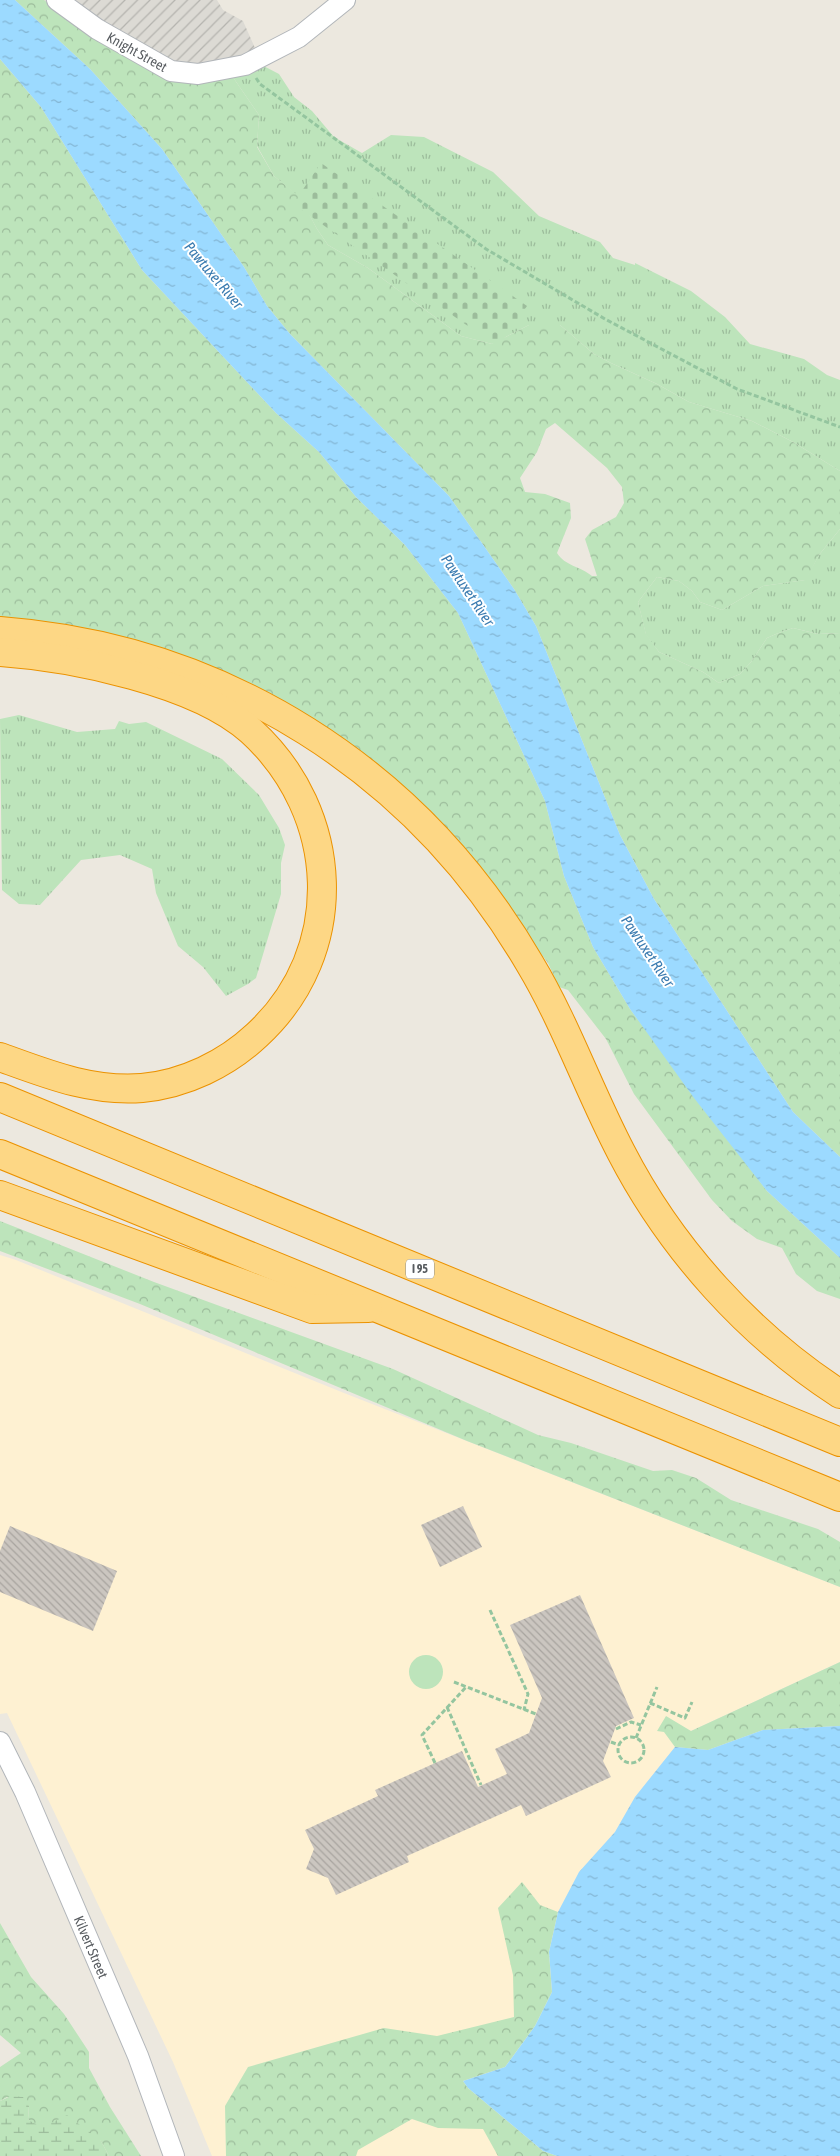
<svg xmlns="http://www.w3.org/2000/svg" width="840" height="2156" viewBox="0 0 840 2156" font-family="'Asap Condensed',sans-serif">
<defs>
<pattern id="industrial-furrows" width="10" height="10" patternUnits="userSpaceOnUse" patternTransform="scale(1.25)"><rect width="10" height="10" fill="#dcdad4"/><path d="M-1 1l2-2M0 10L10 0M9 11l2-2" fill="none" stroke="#b5b4af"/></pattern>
<pattern id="grass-tufts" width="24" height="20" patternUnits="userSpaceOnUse" patternTransform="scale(1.25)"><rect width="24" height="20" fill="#bde4bb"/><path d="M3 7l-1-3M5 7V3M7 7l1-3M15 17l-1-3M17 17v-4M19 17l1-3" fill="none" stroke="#9cbc9b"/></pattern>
<pattern id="forest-crowns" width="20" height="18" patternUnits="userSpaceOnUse" patternTransform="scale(1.25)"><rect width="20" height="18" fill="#bde4bb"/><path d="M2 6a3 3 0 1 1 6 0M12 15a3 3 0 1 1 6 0" fill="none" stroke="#9cbc9b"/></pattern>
<pattern id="wetland-marsh" width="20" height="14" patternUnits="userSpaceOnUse" patternTransform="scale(1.25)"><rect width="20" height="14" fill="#bde4bb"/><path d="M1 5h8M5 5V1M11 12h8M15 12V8" fill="none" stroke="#9cbc9b"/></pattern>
<pattern id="cemetery-stones" width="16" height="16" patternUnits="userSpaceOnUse" patternTransform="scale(1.25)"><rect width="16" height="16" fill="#bde4bb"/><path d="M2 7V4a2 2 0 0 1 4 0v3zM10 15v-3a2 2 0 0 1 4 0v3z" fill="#9cbc9b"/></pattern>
<pattern id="water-ripples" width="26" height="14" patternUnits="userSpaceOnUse" patternTransform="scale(1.25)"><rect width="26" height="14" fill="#9cdaff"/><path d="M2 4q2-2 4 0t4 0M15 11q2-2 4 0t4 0" fill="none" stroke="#82b4d2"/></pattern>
<pattern id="building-back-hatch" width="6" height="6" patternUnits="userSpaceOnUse" patternTransform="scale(1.25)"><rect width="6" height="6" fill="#cbc6c0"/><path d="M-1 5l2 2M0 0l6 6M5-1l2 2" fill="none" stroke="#a8a49f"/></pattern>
</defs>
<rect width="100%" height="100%" fill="#ece8df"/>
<polygon fill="#fef1d2" points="0,1255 16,1260 344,1393 840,1587 840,1662 691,1731 675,1747 635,1797 615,1832 579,1872 543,2151 557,2156 212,2156 173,2062 7,1713 0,1714"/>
<polygon fill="url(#industrial-furrows)" points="44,0 217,0 223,10 243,21 259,57 192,74 97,37"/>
<g fill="url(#grass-tufts)">
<polygon points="254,61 279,74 294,97 312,111 334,137 362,153 391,135 424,137 493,172 539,216 600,242 613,258 635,265 635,263 691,291 725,317 750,344 804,359 827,375 840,380 840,471 793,442 752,421 689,402 657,384 611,363 594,354 560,325 529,325 492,344 461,336 368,268 328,245 317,229 300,198 274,176 257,146 259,115 228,70"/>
<polygon points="840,529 840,633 818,634 793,628 776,634 767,638 751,662 740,674 719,683 703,672 659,652 646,635 638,602 657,577 679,581 692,591 700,602 722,610 763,586 805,580 819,555"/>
<polygon points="19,715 77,732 115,729 119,721 129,724 146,722 222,759 259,795 279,828 285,845 281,863 281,894 256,978 248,984 226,996 203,967 178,946 156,893 152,869 120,855 81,860 40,905 19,904 2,890 0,719"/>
</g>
<g fill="url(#forest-crowns)" fill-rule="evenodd">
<path d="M15 0H44L97 37 175 71 228 70 259 115 257 147 274 176 300 197 317 229 328 245 368 268 461 336 492 344 529 325H560L594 354 611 363 657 384 689 402 752 421 793 442 840 471V529L819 555 806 580 763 586 722 610 700 602 692 591 679 581 657 577 638 602 646 634 659 652 703 672 719 683 740 674 751 662 767 638 776 634 793 628 818 634 840 633V1157L793 1112 654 899 620 835 536 626 514 589 449 496 290 334 267 306 244 267 162 149 90 69ZM555 423 607 468 622 487 624 503 616 517 592 530 585 539 597 576H592C580 566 565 566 557 553L571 518 570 503 545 494 525 492 520 478 537 452 546 429Z"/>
<polygon points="0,59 41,107 142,270 276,413 319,452 356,497 405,545 458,613 545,801 564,876 593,947 630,1009 767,1191 840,1258 840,1299 817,1291 796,1274 782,1248 757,1239 732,1221 712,1200 634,1094 606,1039 568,990 559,987 548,963 470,859 350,745 263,691 143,644 0,622"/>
<polygon points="0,1221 154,1282 393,1369 538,1435 571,1443 653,1471 672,1470 696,1478 731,1500 818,1529 840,1542 840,1587 467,1441 140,1304 0,1251"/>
<polygon points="840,1662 840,1726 763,1730 708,1750 675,1747 664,1732 657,1731 666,1716 691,1731"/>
<polygon points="522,1882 540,1905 558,1912 549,1952 552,1992 535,2026 505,2067 463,2081 468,2088 543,2151 557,2156 498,2156 483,2129 438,2128 412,2119 358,2150 356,2156 226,2156 225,2106 248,2067 384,2028 437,2036 514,2017 513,1975 498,1908"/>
<polygon points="0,1923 31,1977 64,2014 89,2052 89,2068 110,2107 141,2156 109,2156 101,2141 33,2124 28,2119 29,2106 7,2097 0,2101 0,2067 21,2053 0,2035"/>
</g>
<path fill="url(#wetland-marsh)" d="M11 2096 23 2097 29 2106 28 2119C41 2131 53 2122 67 2115L101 2141 109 2156H0V2101Z"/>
<polygon fill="url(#cemetery-stones)" points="321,163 527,306 498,347 293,204"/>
<circle fill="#bde4bb" cx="426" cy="1672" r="17"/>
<g fill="url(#water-ripples)">
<polygon points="0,0 15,0 90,69 162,149 244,267 267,306 290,334 449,496 514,589 536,626 620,835 654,899 793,1112 840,1157 840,1258 767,1191 694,1098 630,1009 593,947 564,876 545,801 458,613 405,545 356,497 319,452 276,413 142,270 41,107 0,59"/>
<polygon points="840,1726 840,2156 557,2156 543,2151 468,2088 463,2081 505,2067 535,2026 552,1992 549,1952 558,1912 579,1872 615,1832 635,1797 675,1747 708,1750 763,1730"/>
</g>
<g fill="url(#building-back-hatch)">
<polygon points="463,1506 482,1547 440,1567 421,1525"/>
<polygon points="10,1526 117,1571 93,1631 0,1592 0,1551"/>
<polygon points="580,1595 634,1718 616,1726 603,1761 611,1777 526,1816 521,1805 407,1856 409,1862 336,1895 328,1878 306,1869 314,1849 305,1830 378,1796 375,1790 462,1751 478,1787 507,1774 495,1749 529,1733 542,1698 510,1625"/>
</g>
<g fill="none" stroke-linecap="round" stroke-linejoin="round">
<g stroke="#b2b6ba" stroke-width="22">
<g id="minor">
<polyline points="57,0 97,29 171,71 198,74 245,65 299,37 345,0"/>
<polyline points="0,1742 25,1792 138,2056 174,2156"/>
</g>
</g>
<g stroke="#eb9200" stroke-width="30">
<g id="highway">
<path d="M0 631C224 648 417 770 530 964 566 1024 589 1091 621 1152 671 1249 749 1335 840 1394"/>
<path d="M0 652C72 657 197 682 251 731 341 813 348 951 257 1035 226 1064 185 1084 142 1088 91 1092 47 1074 0 1057"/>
<polyline points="0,1097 840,1442"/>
<polyline points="0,1154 840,1497"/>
<polyline points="0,1195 312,1309 368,1308"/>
</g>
</g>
<g stroke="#94c59f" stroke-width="3" stroke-dasharray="5 2.5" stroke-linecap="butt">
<polyline points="256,78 260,84 486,249 605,319 737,389 840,427"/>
<polyline points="490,1610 528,1694 524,1710"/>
<polyline points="454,1682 536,1714"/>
<polyline points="650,1703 685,1718 692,1702"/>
<polyline points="447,1707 481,1785"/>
<polyline points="616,1729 631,1722 641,1725"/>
<circle cx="631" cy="1750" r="13"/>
<polyline points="636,1738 657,1687"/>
<polyline points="611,1742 619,1745"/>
<polyline points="435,1763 422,1735 466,1687"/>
</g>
<use href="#minor" stroke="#fff" stroke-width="20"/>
<use href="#highway" stroke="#fdd785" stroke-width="28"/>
</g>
<g text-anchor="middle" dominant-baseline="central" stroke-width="4" stroke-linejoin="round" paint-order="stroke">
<rect fill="#fff" stroke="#8a8d90" stroke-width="1" x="406" y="1259.5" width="28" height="19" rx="4"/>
<g font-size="12" font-weight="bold" fill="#585c60">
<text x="420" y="1269">I 95</text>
</g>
<g font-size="14" fill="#585c60" stroke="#fff">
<text transform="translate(137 52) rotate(29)">Knight Street</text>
<text transform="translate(91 1947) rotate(67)">Kilvert Street</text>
</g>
<g font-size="15" font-style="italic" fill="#3a7bb0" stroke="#fff">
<text transform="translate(214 275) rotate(50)">Pawtuxet River</text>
<text transform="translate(468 590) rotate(56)">Pawtuxet River</text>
<text transform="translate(648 951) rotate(56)">Pawtuxet River</text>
</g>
</g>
</svg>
